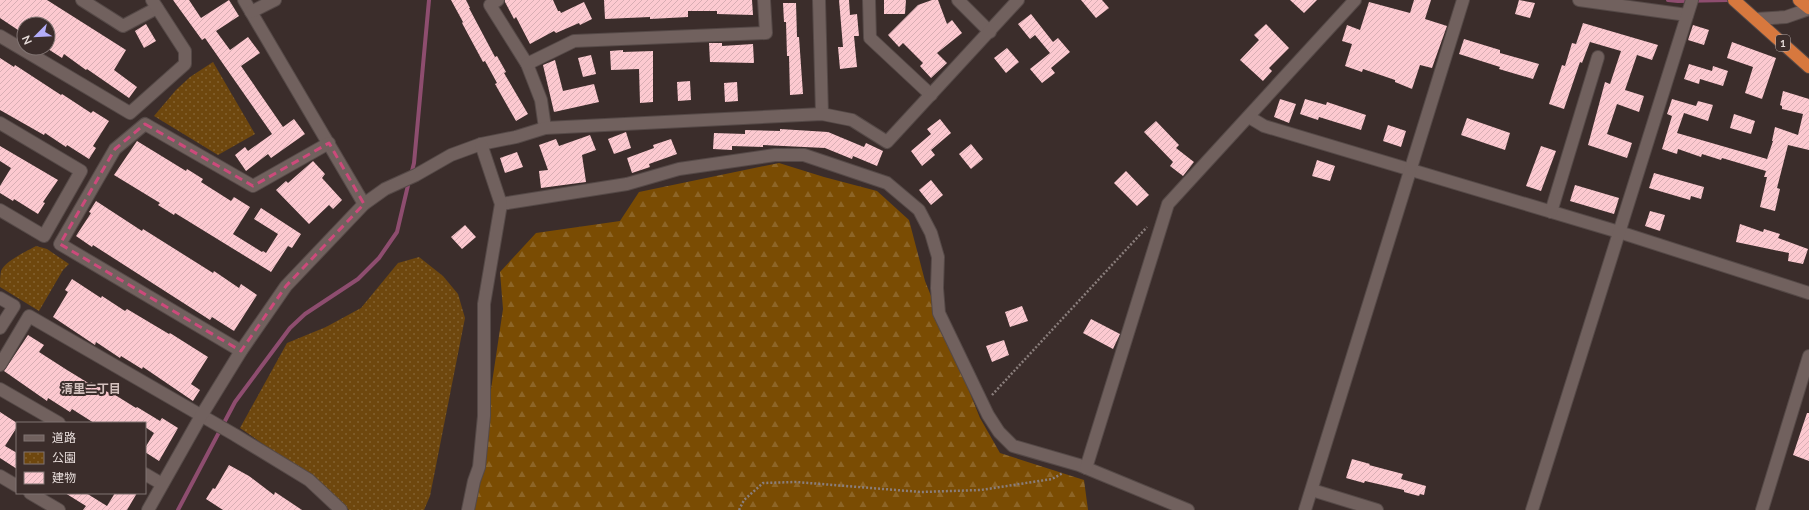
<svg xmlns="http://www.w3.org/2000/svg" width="1809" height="510" viewBox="0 0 1809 510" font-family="Lato,'Noto Sans JP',sans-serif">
<defs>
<pattern id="forest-firs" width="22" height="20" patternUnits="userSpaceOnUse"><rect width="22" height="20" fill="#7a4c03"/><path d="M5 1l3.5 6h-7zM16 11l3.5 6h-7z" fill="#8d6527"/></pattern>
<pattern id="park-dots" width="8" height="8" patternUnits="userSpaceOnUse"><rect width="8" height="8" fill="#6e470e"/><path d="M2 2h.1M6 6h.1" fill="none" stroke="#836130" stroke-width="1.8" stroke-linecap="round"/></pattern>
<pattern id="building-hatch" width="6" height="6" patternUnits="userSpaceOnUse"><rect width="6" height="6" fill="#fcc9d0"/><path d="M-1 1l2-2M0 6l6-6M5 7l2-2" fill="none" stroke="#d8aeb4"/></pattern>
</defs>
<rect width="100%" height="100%" fill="#3b2d2b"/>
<polygon fill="url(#forest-firs)" points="779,163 824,177 877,191 909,220 925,281 980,418 1000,453 1084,480 1088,510 473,510 503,309 500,272 536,233 620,221 639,192"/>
<g fill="url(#park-dots)">
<polygon points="213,62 255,134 218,155 154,116 176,90 190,77"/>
<path d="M36 246 47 249 69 264 63 270 39 311 0 287C0 282 0 276 1 271 5 261 27 251 36 246Z"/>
<polygon points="419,257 443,276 458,294 465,318 430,496 424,510 349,510 312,478 240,428 287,343 326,327 361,308 398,263"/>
</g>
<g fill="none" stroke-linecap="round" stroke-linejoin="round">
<g stroke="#8e4d6f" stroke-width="4">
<polyline points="1668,0 1678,1 1729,0"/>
<polyline points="411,175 414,163 429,0"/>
<polyline points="178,510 235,402 290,328 305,314 358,279 379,258 397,232 409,181"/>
</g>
</g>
<g fill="url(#building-hatch)">
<polygon points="0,0 47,0 126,50 114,70 137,87 129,98 87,69 86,70 64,54 62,58 48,49 48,24 24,24 21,32 0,18"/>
<polygon points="173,0 189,0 201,18 229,0 239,16 216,31 230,50 248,37 260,53 241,66 283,127 294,119 305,134 271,158 268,154 246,171 235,155 245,147 248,151 272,134 205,38 202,40"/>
<polygon points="451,0 466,0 470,8 469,8 495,57 497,56 506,72 504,73 528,114 516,121 495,84 497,83 485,61 483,62 462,23 463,22"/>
<polygon points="505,0 553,0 558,11 560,11 561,13 584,2 592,19 580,25 579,23 556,33 554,31 530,44 516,17 514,19 505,2"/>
<polygon points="604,0 752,0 753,15 717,14 717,11 688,11 688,17 650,19 650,17 605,19"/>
<polygon points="839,0 849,0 850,15 857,14 859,36 854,36 857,67 840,69 838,47 843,47"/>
<polygon points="884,0 906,0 905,14 884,14"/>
<polygon points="932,0 938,0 947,24 952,20 962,33 937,53 947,63 931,78 920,66 923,63 903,43 899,47 888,35 918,5"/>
<polygon points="1081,0 1102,0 1109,8 1096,18"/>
<polygon points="1290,0 1317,0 1304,13"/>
<polygon points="1414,0 1431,0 1425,19 1447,26 1432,68 1420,65 1412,89 1395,82 1395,80 1363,69 1362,72 1345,66 1352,44 1342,41 1347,25 1360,30 1369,2 1410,13"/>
<polygon points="1519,0 1535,3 1530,18 1515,14"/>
<polygon points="783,3 796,3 797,37 799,37 803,94 790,95 789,56 787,56 786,22 784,22"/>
<polygon points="1031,14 1053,42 1058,38 1070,52 1051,68 1055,73 1042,83 1030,69 1050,53 1035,35 1030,39 1018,24"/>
<polygon points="1583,23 1658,45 1652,60 1637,55 1625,90 1644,96 1639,112 1617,104 1607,134 1632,143 1627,158 1588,145 1605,82 1610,84 1621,51 1590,42 1582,63 1580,62 1564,109 1549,104 1562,65 1565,66 1572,43 1576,44"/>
<polygon points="146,24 156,41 144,48 135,31"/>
<polygon points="1266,24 1289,48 1269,68 1272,71 1263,81 1240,60 1259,40 1254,35"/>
<polygon points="1693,25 1709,30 1704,45 1688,40"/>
<polygon points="1464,39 1500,50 1500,53 1539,64 1533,79 1499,69 1500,67 1459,54"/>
<polygon points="1732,42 1776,58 1762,99 1745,93 1753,67 1727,58"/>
<polygon points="709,43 722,43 722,46 753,44 754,63 710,62"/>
<polygon points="1007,48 1019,62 1006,73 994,58"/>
<polygon points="623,50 623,52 653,51 653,102 640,103 639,69 611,70 610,51"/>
<polygon points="591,55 596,74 583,77 578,58"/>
<polygon points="0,58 14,67 15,65 61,95 62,94 91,113 93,111 109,121 93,146 96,148 89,159 67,145 66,147 45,133 44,135 0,110"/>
<polygon points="555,60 563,91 594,84 599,102 554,112 543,65"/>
<polygon points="1689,64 1712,71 1713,66 1728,71 1723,86 1700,79 1699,84 1684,79"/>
<polygon points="690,81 691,100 678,101 677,82"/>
<polygon points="737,82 738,101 725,102 724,83"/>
<polygon points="1783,91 1809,99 1809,150 1788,145 1777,188 1780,189 1775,211 1760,207 1767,177 1764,177 1766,171 1722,158 1721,160 1702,154 1701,157 1678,149 1677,154 1662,149 1672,116 1667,114 1672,99 1696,106 1698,101 1713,105 1708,121 1684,113 1677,133 1767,159 1773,141 1772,141 1775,127 1798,135 1803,114 1782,109 1782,106 1780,105"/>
<polygon points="1280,99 1296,104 1289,123 1274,117"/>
<polygon points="1305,99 1326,105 1327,102 1366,115 1361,130 1319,117 1318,120 1300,114"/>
<polygon points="1734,114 1755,121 1751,134 1730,128"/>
<polygon points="1467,118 1510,133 1505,150 1461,135"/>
<polygon points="940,119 951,133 931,150 935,155 922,166 911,151 931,134 927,129"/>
<polygon points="1156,121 1179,145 1176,148 1194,162 1183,176 1170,166 1173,162 1144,132"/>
<polygon points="1388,125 1406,131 1401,147 1383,141"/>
<polygon points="780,129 828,132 864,147 866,143 883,151 877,166 853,156 852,159 825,148 763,145 763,147 732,146 732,150 713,149 714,133 745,134 745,130 780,131"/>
<polygon points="626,132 631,148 614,154 608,139"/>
<polygon points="590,135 596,150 582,155 586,182 541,188 539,171 548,170 539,145 556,139 559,146"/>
<polygon points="671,139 677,154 649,164 650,167 632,173 627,158 654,148 653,145"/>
<polygon points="137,141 186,171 187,169 203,179 201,182 231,201 234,197 250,207 233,234 262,252 263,251 266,253 278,234 254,219 261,208 301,234 292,248 288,246 271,272 175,213 174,215 158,205 160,203 114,175"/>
<polygon points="971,144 983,159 971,169 959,154"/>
<polygon points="0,146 58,180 43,202 45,203 38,214 14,199 13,201 0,193 0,186 11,168 0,161"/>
<polygon points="1541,146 1556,151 1541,191 1526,186"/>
<polygon points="517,152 523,167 505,173 500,158"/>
<polygon points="1317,160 1335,166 1330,181 1312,176"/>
<polygon points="313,161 325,174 322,178 342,200 333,209 329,205 309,224 276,190 286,181 288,183"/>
<polygon points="1126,171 1149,195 1137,206 1114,183"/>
<polygon points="1654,173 1704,187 1701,199 1691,196 1690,200 1649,188"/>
<polygon points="931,180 943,195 931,205 919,190"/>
<polygon points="1575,185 1619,198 1614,214 1570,201"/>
<polygon points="96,201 142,231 143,229 213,273 214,271 239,288 241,284 257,295 234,331 212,317 210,320 93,245 92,247 76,236 91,213 89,212"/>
<polygon points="1650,211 1665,215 1660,231 1645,226"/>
<polygon points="1740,224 1763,232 1764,229 1780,234 1778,238 1808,249 1803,264 1788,261 1789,253 1736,242"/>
<polygon points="465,225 476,237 462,249 451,237"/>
<polygon points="72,279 101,298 102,296 125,311 127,309 169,334 170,333 208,357 191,384 200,390 193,401 143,367 142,369 121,356 120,358 96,342 95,345 53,317 68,292 65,290"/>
<polygon points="1022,306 1028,321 1010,327 1005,312"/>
<polygon points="1091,319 1120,334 1113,349 1083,333"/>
<polygon points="28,335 44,345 39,352 67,370 90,384 91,382 111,394 112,393 136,408 137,407 160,421 162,418 178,428 159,461 145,452 145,448 154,433 145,427 145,423 94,423 72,409 70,412 48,398 47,401 4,371"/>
<polygon points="1004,340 1009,355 992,362 986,346"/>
<polygon points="0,412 17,423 17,427 5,446 17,453 17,469 0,458"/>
<polygon points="1807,413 1809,413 1809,461 1793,455"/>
<polygon points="1352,459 1370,464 1369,465 1403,474 1401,479 1426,486 1424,495 1420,494 1419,496 1404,492 1404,490 1365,481 1364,483 1346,478"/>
<polygon points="229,465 249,476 274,495 275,492 302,510 223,510 206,499 213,488 215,489"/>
<polygon points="65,493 86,493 107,506 115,493 137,493 127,510 83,510 86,506"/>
</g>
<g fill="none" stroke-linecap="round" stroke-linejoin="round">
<g stroke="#554947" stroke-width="14">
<g id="street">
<polyline points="82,0 123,26 157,8"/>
<polyline points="244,0 364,204"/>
<polyline points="498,0 490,5 527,64 541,100 545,128"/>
<polyline points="819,0 822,114"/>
<polyline points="869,0 870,38 931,95"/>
<polyline points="958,0 990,32"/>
<polyline points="1579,0 1687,15"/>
<polyline points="251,12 275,0"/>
<polyline points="1756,19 1786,17 1809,9"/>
<polyline points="0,36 130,113 185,64 185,51 152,0"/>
<polyline points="527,64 574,41 766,33 764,0"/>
<polyline points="1249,117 1264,126 1619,232 1809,293"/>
<polyline points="0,123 81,171 44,236 0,210"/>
<polyline points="501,204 627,184 679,169 775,155 804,155 887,183 919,210 931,233 938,257 937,288 939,313 988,415 999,432 1013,446 1079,465 1188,510"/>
<polyline points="1551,212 1598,57"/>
<polyline points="0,298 14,306 0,328"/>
<polyline points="241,351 60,244 115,149 145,124 253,186 329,143"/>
<polyline points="0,365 29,316 235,435 309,480 341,510"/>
<polyline points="0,389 59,423"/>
<polyline points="1086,468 1168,204 1355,0"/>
<polyline points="145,474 162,484"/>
<polyline points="0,476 17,486"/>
<polyline points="1312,490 1377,510"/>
<polyline points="30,493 59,510"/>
<polyline points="148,510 201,416 241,351 286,286 364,204 385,189 416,175 451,155 481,144 516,137 545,128 822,114 852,120 887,142 1018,0"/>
<polyline points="468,510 474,481 479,467 484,416 484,304 501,204 481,144"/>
<polyline points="1305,510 1463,0"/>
<polyline points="1532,510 1692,0"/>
<polyline points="1762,510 1809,356"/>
</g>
</g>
<g stroke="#554947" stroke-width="14">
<g id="highway">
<polyline points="1734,0 1809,67"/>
<polyline points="1799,0 1809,8"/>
</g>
</g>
<g stroke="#8a7e7c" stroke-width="2.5" stroke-dasharray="2 2" stroke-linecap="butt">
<polyline points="992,395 1147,227"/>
<polyline points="739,510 744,500 763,483 796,482 921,492 981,490 1052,479 1063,473"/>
</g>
<use href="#street" stroke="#71615e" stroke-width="12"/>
<use href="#highway" stroke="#d7783e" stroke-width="12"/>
</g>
<path fill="none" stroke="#cc4a7b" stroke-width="3" stroke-dasharray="8 5" stroke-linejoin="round" d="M145 124 253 186 329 143 364 204 286 286 241 351 60 244 115 149Z"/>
<g text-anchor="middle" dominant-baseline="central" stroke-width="4" stroke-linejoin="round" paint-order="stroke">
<rect fill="#3b2d2b" stroke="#b4a9a7" stroke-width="1" x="1776" y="35" width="14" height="16" rx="3"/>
<g font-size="10" font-weight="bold" fill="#e8dedc">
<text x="1783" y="43">1</text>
</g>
<g font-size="12" font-weight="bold" fill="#d3c1be" stroke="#3b2d2b">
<text x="91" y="388">清里二丁目</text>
</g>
</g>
<rect x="16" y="422" width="130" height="72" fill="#3b2d2b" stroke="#807472"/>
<rect x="24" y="435" width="20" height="6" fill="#71615e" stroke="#807472"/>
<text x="52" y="442" font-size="12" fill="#e8dedc">道路</text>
<rect x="24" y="452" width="20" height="12" fill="url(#park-dots)" stroke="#807472"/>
<text x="52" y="462" font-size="12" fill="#e8dedc">公園</text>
<rect x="24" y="472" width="20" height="12" fill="url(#building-hatch)" stroke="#807472"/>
<text x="52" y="482" font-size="12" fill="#e8dedc">建物</text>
<g transform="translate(36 36) rotate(246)"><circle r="19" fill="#3b2d2b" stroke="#807472"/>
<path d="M0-3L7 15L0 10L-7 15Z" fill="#b3adf9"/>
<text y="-6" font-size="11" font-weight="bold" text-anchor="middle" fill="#e8dedc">N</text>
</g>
</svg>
